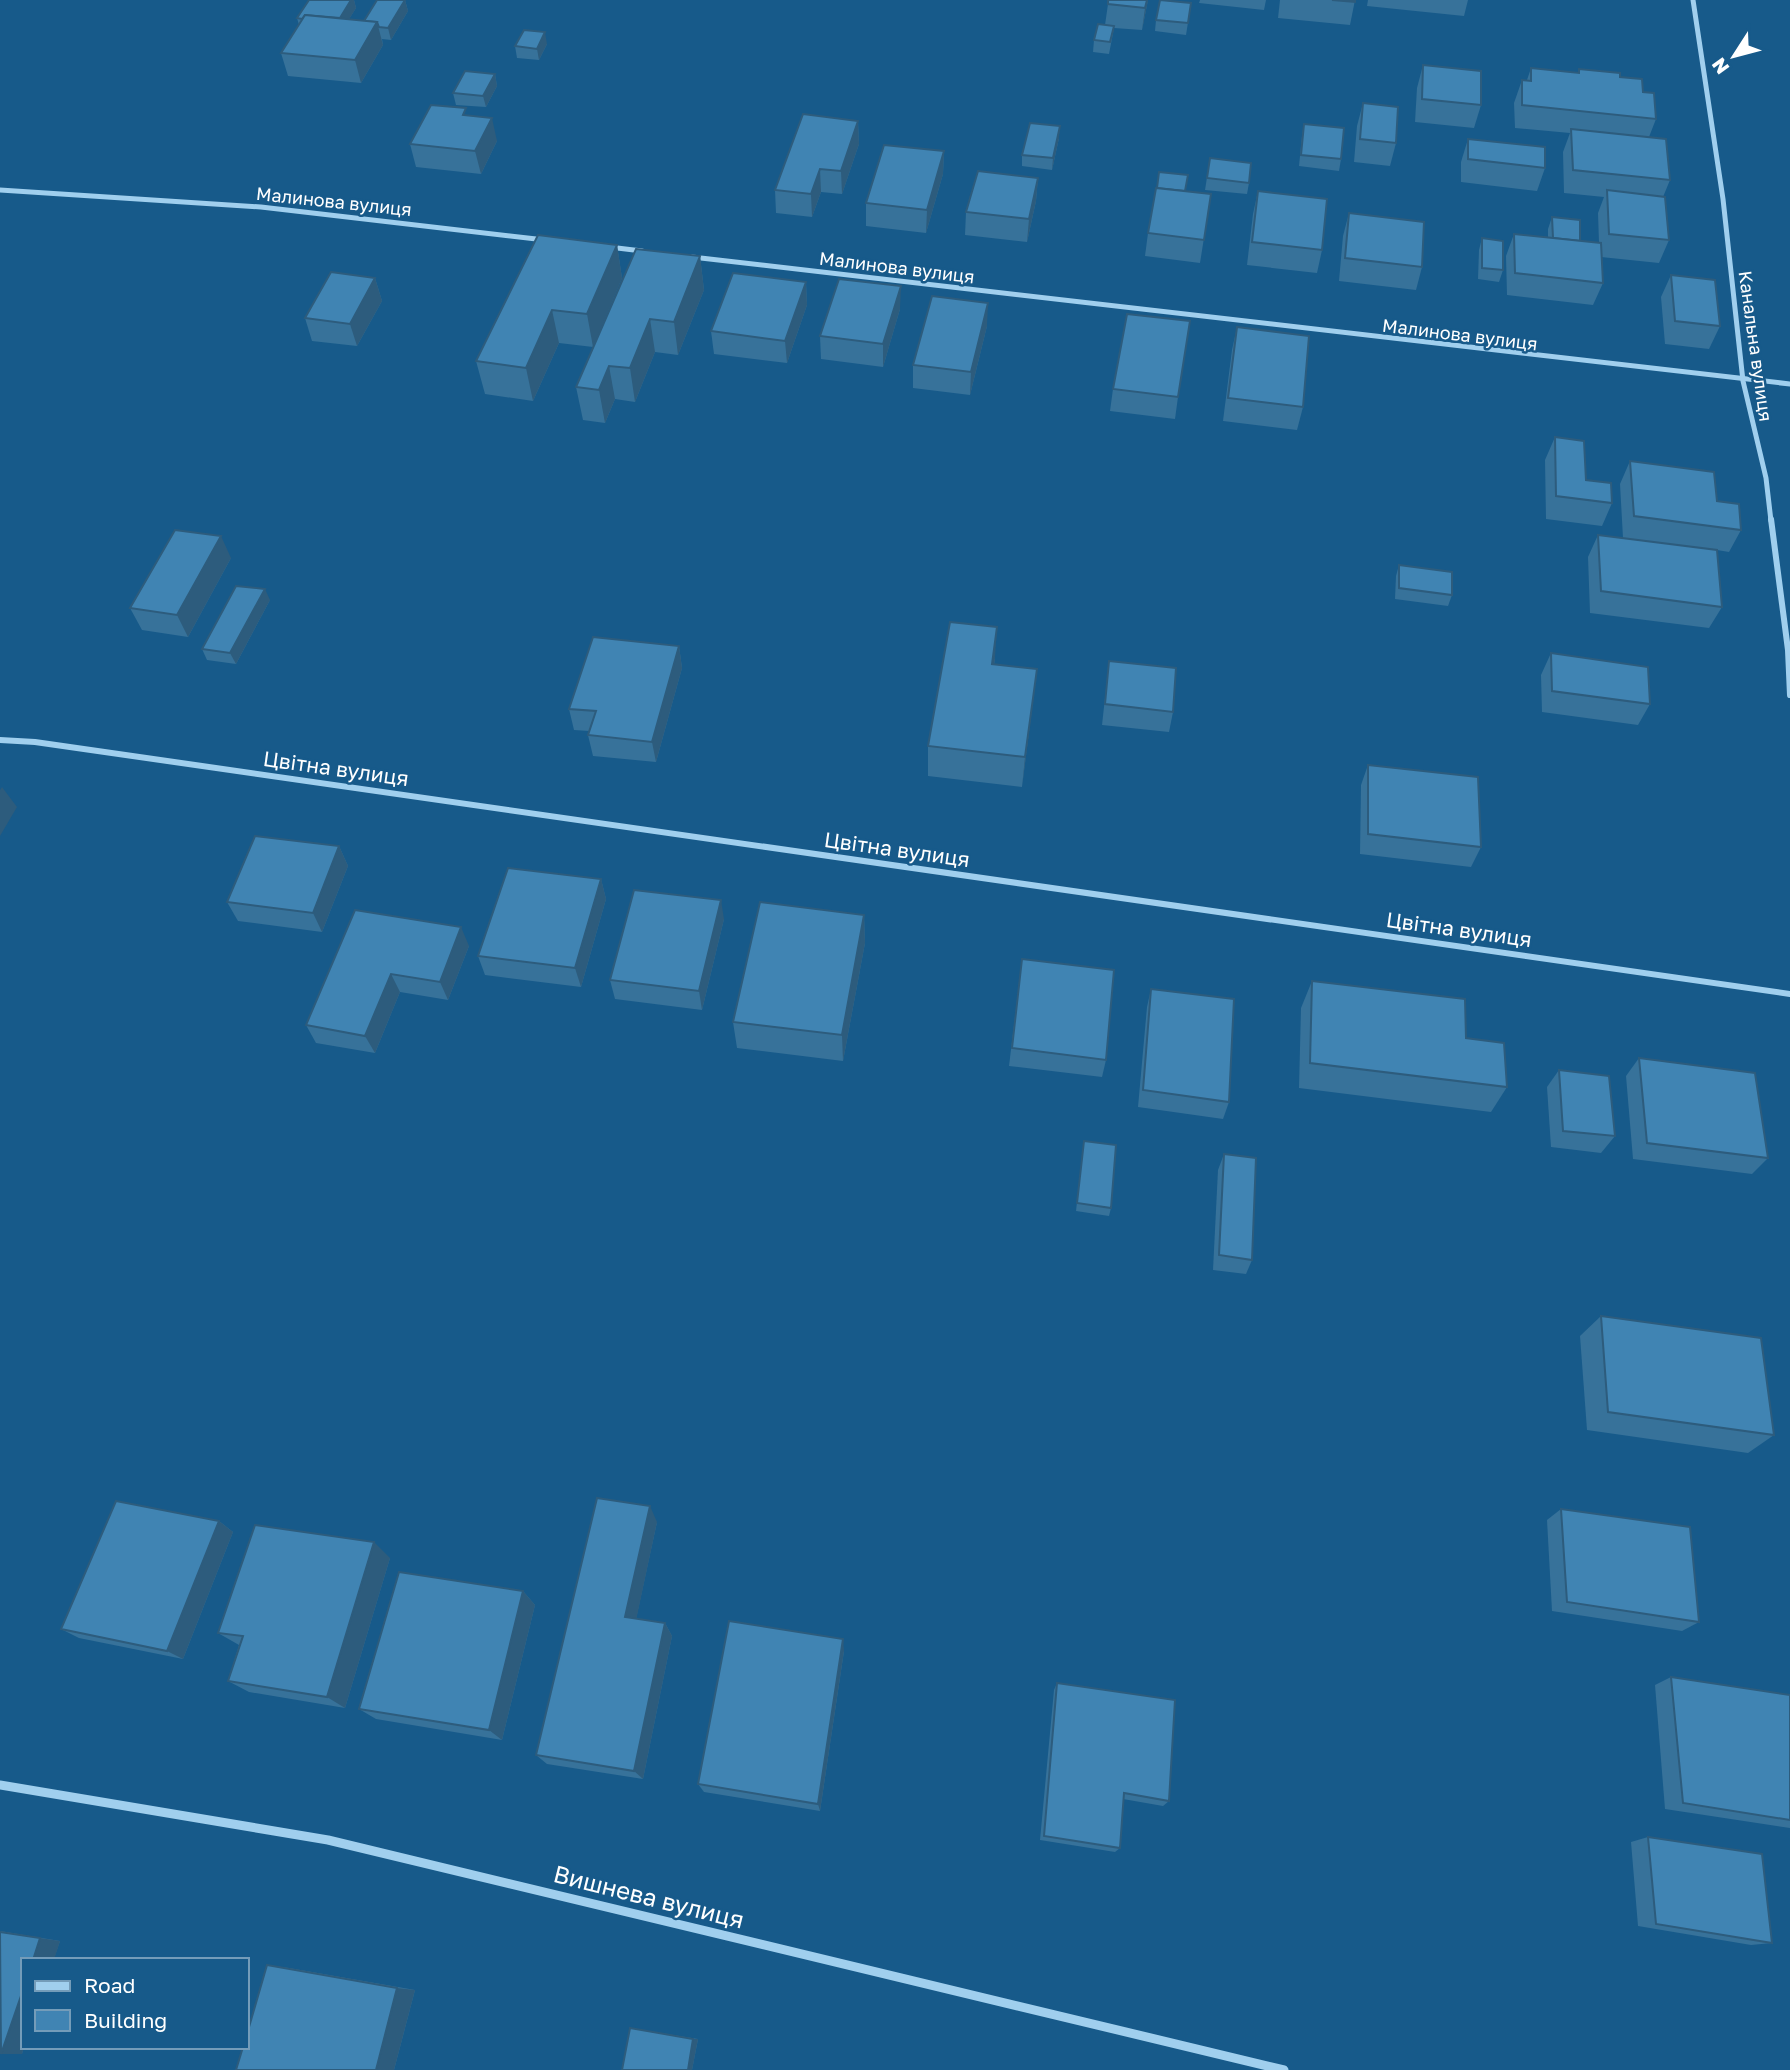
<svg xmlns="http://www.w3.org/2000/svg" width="1790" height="2070" viewBox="0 0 1790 2070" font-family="'Golos Text',sans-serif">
<rect width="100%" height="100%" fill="#175a8a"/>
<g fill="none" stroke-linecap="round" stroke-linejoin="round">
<g stroke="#a0cfee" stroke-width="5">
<polyline points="1693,0 1723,199 1743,381 1766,478 1771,521"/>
<polyline points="0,190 261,207 545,240"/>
<polyline points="609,247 642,251"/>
<polyline points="692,257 1790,384"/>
</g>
<g stroke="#a0cfee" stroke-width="6">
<polyline points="1771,519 1788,650 1790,695"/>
<polyline points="0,740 35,742 1790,994"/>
</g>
<polyline stroke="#a0cfee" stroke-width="9" points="0,1785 328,1840 1284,2070"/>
</g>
<g fill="#37729a">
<polygon points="309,0 354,0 356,8 349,19 364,21 405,0 408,11 391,40 382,39 383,45 361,83 288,76 281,53 299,25 297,18"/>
<polygon points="1148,0 1142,30 1114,28 1109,54 1093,52 1094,40 1105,25 1108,4"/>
<polygon points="1200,0 1266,0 1264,10 1199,3"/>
<polygon points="1280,0 1355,0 1350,25 1278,18"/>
<polygon points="1368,0 1468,0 1464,16 1367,6"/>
<polygon points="1191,3 1186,35 1155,31 1156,20"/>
<polygon points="547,44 539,60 517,58 515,46"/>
<polygon points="1423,65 1481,105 1474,128 1415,122 1417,88"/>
<polygon points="1531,68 1578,73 1579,69 1620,77 1643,92 1656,119 1649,137 1670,180 1663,197 1669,240 1659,263 1601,257 1603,283 1593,305 1507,295 1506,256 1514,234 1548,237 1548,229 1552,217 1580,241 1599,243 1598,213 1604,197 1564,193 1563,152 1570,133 1515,128 1514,103 1522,80 1527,80"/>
<polygon points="495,74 497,86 486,107 456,105 453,93"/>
<polygon points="1363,103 1396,143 1390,166 1354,162 1357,126"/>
<polygon points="467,115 497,141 481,174 416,167 410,144"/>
<polygon points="858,121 859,144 842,194 821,192 812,217 776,213 775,190"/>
<polygon points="1304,124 1341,159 1339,171 1299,166 1302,136"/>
<polygon points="1059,138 1052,170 1022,166 1022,155"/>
<polygon points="1468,139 1545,168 1537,191 1461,182 1461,162"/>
<polygon points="944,151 943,174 926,233 866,226 866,203"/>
<polygon points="1210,158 1249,183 1247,194 1205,190"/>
<polygon points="1038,178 1036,201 1027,242 965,235 966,212"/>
<polygon points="1185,191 1211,194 1200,263 1145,256 1148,233"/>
<polygon points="1258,191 1322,250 1317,273 1247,265 1253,214"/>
<polygon points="1349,213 1422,267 1416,290 1339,281 1343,236"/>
<polygon points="1482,238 1503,270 1499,282 1478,279 1479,250"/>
<polygon points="617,245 622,278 593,347 559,343 533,401 485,394 476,361"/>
<polygon points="700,256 704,290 678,355 655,352 635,402 615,399 605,423 583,420 576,387"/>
<polygon points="1671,275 1720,326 1709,349 1665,344 1661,297"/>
<polygon points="375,278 382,301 357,346 312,341 305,318"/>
<polygon points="806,282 807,305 787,363 714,354 711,331"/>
<polygon points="900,309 883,367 821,359 820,336"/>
<polygon points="987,326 970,395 913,388 913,365"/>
<polygon points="1237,327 1303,407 1297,430 1223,421 1232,350"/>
<polygon points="1113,389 1178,397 1175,419 1110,411"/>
<polygon points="1555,437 1586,480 1612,503 1602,526 1546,519 1545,460"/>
<polygon points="1630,461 1717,501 1741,530 1729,552 1717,550 1722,607 1709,628 1590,613 1588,557 1598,535 1623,538 1620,484"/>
<polygon points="231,558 188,637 142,630 130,608"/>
<polygon points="1399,565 1452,595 1448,606 1395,599 1396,576"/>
<polygon points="270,600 236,664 207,660 202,649"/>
<polygon points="679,646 682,668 656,762 593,756 588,735 589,731 574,730 569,709"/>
<polygon points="1551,653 1650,704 1638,725 1542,712 1541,675"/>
<polygon points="995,658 994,665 1037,669 1022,787 928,776 928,746"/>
<polygon points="1109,661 1173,712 1169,732 1102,725"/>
<polygon points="1368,765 1481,847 1471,867 1360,854 1361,785"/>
<polygon points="339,846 348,866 322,932 238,921 227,902"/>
<polygon points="601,879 606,899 581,987 485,975 478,956"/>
<polygon points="355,910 469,946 448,1000 400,992 375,1053 316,1043 306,1025"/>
<polygon points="864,915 865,943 843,1061 737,1048 733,1022"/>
<polygon points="724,919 702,1010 615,999 610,980"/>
<polygon points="1022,959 1106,1060 1102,1077 1009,1066"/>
<polygon points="1312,981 1466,1038 1507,1087 1491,1112 1299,1088 1301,1008"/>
<polygon points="1151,989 1229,1102 1223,1119 1138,1107 1147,1007"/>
<polygon points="1639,1058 1768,1158 1752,1174 1633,1159 1626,1076"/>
<polygon points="1559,1070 1615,1136 1601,1153 1551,1147 1547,1087"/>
<polygon points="1084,1141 1111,1208 1109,1216 1076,1211"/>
<polygon points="1224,1154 1252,1260 1246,1274 1213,1270 1218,1170"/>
<polygon points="1601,1316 1774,1435 1748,1453 1587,1430 1580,1336"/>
<polygon points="1561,1509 1699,1622 1682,1631 1552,1611 1547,1520"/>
<polygon points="219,1521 233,1532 183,1659 79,1638 61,1629"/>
<polygon points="657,1522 636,1619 665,1623 672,1636 643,1779 547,1764 536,1755"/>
<polygon points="390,1558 345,1708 249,1692 228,1681 239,1645 218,1633"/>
<polygon points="523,1591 535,1605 502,1740 376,1719 359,1709"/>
<polygon points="844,1651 820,1811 704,1792 698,1784"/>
<polygon points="1671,1677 1790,1695 1790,1828 1665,1809 1655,1685"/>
<polygon points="1057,1683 1169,1801 1163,1806 1123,1799 1120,1848 1115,1852 1040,1840 1054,1690"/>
<polygon points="1648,1837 1772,1943 1751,1945 1638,1926 1631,1842"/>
<polygon points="0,1931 60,1941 23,2047 24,2047 22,2054 0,2054"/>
<polygon points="267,1965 289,1968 415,1990 394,2070 236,2070"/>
<polygon points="630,2028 698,2039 692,2070"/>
</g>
<g fill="#2d5c7d">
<polygon points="351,0 354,0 356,8 340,34 337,22"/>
<polygon points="405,0 408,11 391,40 388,28"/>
<polygon points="1147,0 1148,0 1142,30 1145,8"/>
<polygon points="377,22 383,45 361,83 355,60"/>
<polygon points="545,32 547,44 539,60 537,49"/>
<polygon points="495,74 497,86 486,107 483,96"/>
<polygon points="492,118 497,141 481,174 475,151"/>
<polygon points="858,121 859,144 842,194 841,171"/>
<polygon points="1060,126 1059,138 1052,170 1053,158"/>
<polygon points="944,151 943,174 926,233 927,210"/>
<polygon points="820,169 821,192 812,217 811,194"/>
<polygon points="1038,178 1036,201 1027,242 1029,219"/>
<polygon points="617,245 622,278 593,347 587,314"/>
<polygon points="700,256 704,290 678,355 674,322"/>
<polygon points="375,278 382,301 357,346 350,324"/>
<polygon points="806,282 807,305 787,363 785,341"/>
<polygon points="901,286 900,309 883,367 883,344"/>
<polygon points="988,303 987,326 970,395 971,372"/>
<polygon points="552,310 559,343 533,401 526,368"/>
<polygon points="650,319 655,352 635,402 630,368"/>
<polygon points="609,366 615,399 605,423 599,390"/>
<polygon points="221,536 231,558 188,637 177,615"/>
<polygon points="265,589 270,600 236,664 230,653"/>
<polygon points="997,627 995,658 990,695 992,664"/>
<polygon points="679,646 682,668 656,762 652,742"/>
<polygon points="1037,669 1033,700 1022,787 1025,757"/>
<polygon points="2,787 17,807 0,836 0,790"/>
<polygon points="339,846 348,866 322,932 313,913"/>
<polygon points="601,879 606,899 581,987 575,968"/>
<polygon points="721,900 724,919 702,1010 699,991"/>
<polygon points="864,915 865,943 843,1061 842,1035"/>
<polygon points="461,927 469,946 448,1000 440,982"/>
<polygon points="391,974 400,992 375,1053 365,1036"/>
<polygon points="650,1506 657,1522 634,1630 625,1617"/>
<polygon points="219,1521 233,1532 183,1659 167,1651"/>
<polygon points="374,1542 390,1558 345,1708 327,1697"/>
<polygon points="523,1591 535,1605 502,1740 489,1730"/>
<polygon points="665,1623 672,1636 643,1779 634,1771"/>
<polygon points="843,1639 844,1651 820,1811 818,1804"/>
<polygon points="40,1938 60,1941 54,1960 33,1960"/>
<polygon points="397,1988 415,1990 394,2070 376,2070"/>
<polygon points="23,1990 23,2047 24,2047 22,2054 1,2054"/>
<polygon points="693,2039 698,2039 692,2070 688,2070"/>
</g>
<g fill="#4084b3" stroke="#2d5c7d" stroke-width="2">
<polygon points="309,0 351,0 340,18 305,15 302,19 297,18"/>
<polygon points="377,0 405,0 388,28 379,27 377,22 364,21"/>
<polygon points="1108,0 1147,0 1145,8 1108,4"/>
<polygon points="1160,0 1191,3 1188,23 1156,20"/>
<polygon points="1332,0 1355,0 1355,2"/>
<polygon points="305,15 377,22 355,60 281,53"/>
<polygon points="1098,24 1114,26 1110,42 1094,40"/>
<polygon points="524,30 545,32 537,49 515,46"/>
<polygon points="1423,65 1481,71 1481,105 1422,99"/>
<polygon points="1531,68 1579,73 1579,69 1620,73 1620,77 1642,79 1643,92 1654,93 1656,119 1522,105 1522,80 1531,81"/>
<polygon points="465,71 495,74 483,96 453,93"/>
<polygon points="1363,103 1398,107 1396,143 1360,139"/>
<polygon points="431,105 466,108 463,115 492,118 475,151 410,144"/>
<polygon points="803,114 858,121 841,171 820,169 811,194 775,190"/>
<polygon points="1030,123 1060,126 1053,158 1022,155"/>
<polygon points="1304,124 1344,128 1341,159 1301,155"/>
<polygon points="1571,129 1666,139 1670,180 1573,170"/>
<polygon points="1468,139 1545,147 1545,168 1468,159"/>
<polygon points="884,145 944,151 927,210 866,203"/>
<polygon points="1210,158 1251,163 1249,183 1207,178"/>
<polygon points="978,171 1038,178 1029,219 966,212"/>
<polygon points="1159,172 1188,175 1185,191 1157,188"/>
<polygon points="1156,188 1211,194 1204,240 1148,233"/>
<polygon points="1607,190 1665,197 1669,240 1609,234"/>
<polygon points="1258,191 1327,199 1322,250 1252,242"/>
<polygon points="1349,213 1424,222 1422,267 1345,258"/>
<polygon points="1552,217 1580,220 1580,241 1553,238"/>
<polygon points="1514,234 1601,243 1603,283 1515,273"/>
<polygon points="538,235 617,245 587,314 552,310 526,368 476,361"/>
<polygon points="1482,238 1503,241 1503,270 1482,268"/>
<polygon points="636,249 700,256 674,322 650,319 630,368 609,366 599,390 576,387"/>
<polygon points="331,272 375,278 350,324 305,318"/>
<polygon points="733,273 806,282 785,341 711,331"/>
<polygon points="1671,275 1715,280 1720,326 1675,321"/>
<polygon points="839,279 901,286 883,344 820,336"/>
<polygon points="932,296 988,303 971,372 913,365"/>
<polygon points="1127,314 1190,321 1178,397 1113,389"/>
<polygon points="1237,327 1309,336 1303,407 1228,398"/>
<polygon points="1555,437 1584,441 1586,480 1611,483 1612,503 1556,496"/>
<polygon points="1630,461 1714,472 1717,501 1739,504 1741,530 1634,516"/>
<polygon points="175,530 221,536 177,615 130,608"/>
<polygon points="1598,535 1717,550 1722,607 1601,591"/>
<polygon points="1399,565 1452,572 1452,595 1399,588"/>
<polygon points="236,586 265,589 230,653 202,649"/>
<polygon points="950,622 997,627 992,664 1037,669 1025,757 928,746"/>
<polygon points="593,637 679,646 652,742 588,735 596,711 569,709"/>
<polygon points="1551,653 1648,667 1650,704 1552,691"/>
<polygon points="1109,661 1176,668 1173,712 1105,704"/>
<polygon points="1368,765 1478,777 1481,847 1368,834"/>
<polygon points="255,836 339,846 313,913 227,902"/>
<polygon points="508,868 601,879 575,968 478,956"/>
<polygon points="634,890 721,900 699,991 610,980"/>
<polygon points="760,902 864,915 842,1035 733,1022"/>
<polygon points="355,910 461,927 440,982 391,974 365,1036 306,1025"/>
<polygon points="1022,959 1114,970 1106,1060 1012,1048"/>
<polygon points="1312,981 1465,999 1466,1038 1504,1043 1507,1087 1310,1063"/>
<polygon points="1151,989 1234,999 1229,1102 1143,1090"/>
<polygon points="1639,1058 1755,1073 1768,1158 1647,1143"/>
<polygon points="1559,1070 1609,1076 1615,1136 1563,1131"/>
<polygon points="1084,1141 1116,1145 1111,1208 1077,1203"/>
<polygon points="1224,1154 1256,1158 1252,1260 1219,1255"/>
<polygon points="1601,1316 1761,1338 1774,1435 1608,1412"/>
<polygon points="597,1498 650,1506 625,1617 665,1623 634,1771 536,1755"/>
<polygon points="116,1501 219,1521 167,1651 61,1629"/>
<polygon points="1561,1509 1690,1527 1699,1622 1567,1602"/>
<polygon points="255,1525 374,1542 327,1697 228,1681 243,1636 218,1633"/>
<polygon points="399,1572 523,1591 489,1730 359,1709"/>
<polygon points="729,1621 843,1639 818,1804 698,1784"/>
<polygon points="1671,1677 1790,1695 1790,1820 1683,1803"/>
<polygon points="1057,1683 1175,1700 1169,1801 1124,1793 1120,1848 1044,1836"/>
<polygon points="1648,1837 1762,1854 1772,1943 1656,1924"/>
<polygon points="0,1932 40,1938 33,1960 23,1960 23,1990 1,2054"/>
<polygon points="267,1965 397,1988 376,2070 236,2070 243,2047 247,2047 247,2034"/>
<polygon points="630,2028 693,2039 688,2070 622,2070"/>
</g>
<g text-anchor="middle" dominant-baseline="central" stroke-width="5" stroke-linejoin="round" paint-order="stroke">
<g font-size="18" fill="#fff" stroke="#175a8a">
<text transform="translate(334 201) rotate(6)">Малинова вулиця</text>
<text transform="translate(897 267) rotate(7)">Малинова вулиця</text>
<text transform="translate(1460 334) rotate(7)">Малинова вулиця</text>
<text transform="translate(1756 346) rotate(82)">Канальна вулиця</text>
</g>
<g font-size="21" fill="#fff" stroke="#175a8a">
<text transform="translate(336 768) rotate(8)">Цвітна вулиця</text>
<text transform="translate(897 849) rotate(8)">Цвітна вулиця</text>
<text transform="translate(1459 929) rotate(8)">Цвітна вулиця</text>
</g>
<g font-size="24" fill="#fff" stroke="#175a8a">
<text transform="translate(649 1896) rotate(14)">Вишнева вулиця</text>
</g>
</g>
<rect x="21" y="1958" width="228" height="91" fill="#175a8a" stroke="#749cb9" stroke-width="2"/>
<rect x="35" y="1981" width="35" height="10" fill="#a0cfee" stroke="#749cb9" stroke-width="2"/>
<text x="84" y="1993" font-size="21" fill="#ffffff">Road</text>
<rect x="35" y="2010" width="35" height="21" fill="#4084b3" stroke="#749cb9" stroke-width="2"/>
<text x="84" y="2028" font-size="21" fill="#ffffff">Building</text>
<g transform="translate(1734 56) rotate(234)" stroke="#175a8a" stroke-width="5" paint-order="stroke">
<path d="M0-5L12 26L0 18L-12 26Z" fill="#ffffff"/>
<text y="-10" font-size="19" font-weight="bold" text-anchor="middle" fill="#ffffff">N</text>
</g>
</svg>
